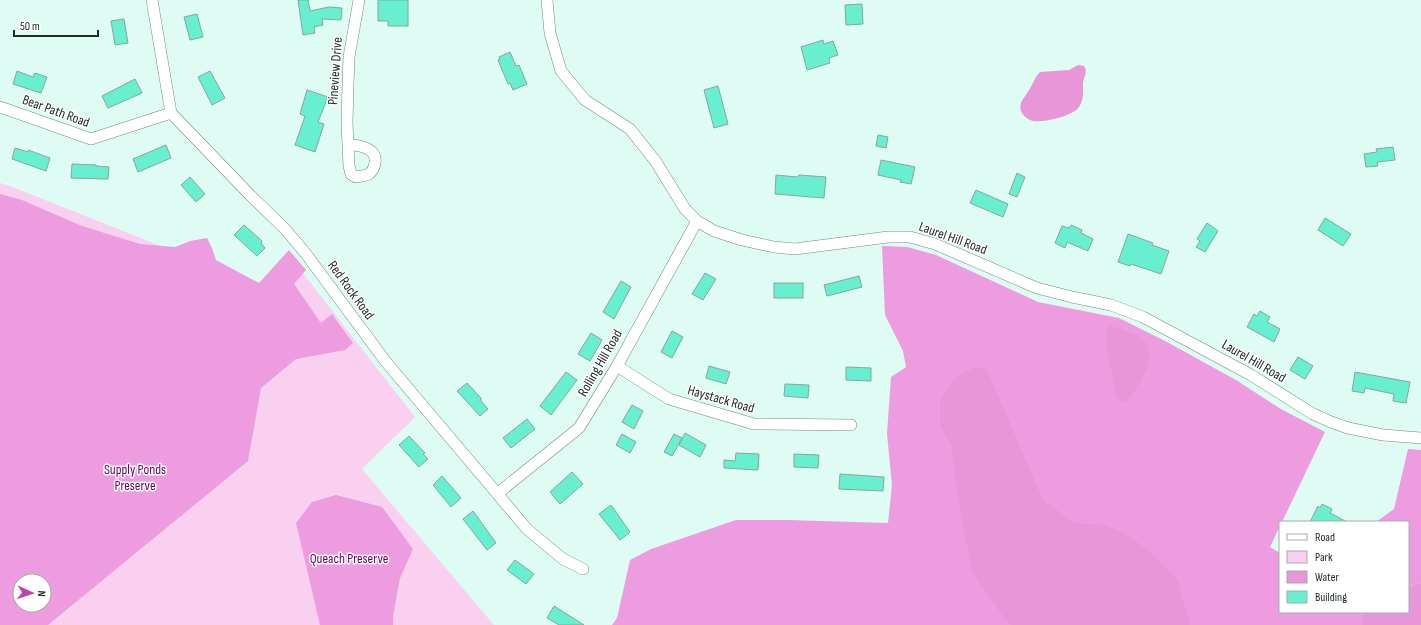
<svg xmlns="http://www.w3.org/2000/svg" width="1421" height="625" viewBox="0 0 1421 625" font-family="'Sofia Sans Condensed',sans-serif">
<rect width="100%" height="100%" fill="#defcf3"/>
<path fill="#f9d0f0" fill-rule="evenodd" d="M0 183 15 188 261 286 288 254 415 417 362 469 494 625H0ZM20 581H44V605H20Z"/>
<g fill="#ed9cdf" fill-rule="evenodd">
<path d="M0 194 22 200 82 226 140 244 175 247 190 241 207 238 212 248 216 260 259 283 289 250 306 270 294 284 321 323 332 314 353 343 345 350 296 359 261 388 248 461 48 625H0ZM20 581H44V605H20Z"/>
<polygon points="882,246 907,247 936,255 1038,302 1119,318 1167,342 1236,380 1281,409 1325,432 1282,522 1280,522 1280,526 1270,547 1280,553 1280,612 1366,612 1362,615 1362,625 612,625 617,618 630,560 651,549 736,520 788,520 888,523 892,485 887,434 891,377 906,367 903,351 885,315"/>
<polygon points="1408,449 1421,450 1421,582 1408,587 1408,522 1376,522 1394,509"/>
<polygon points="336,495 382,507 413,549 400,578 393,616 393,625 320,625 296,523 312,502"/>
</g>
<g fill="#e796d8">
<path d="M1078 65 1084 66C1088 71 1084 77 1083 83 1083 92 1084 100 1079 107 1073 116 1043 123 1033 121 1025 119 1018 111 1021 103 1023 98 1027 94 1029 90 1033 84 1035 77 1040 72L1069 70Z"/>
<path d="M1109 326C1117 327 1123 330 1130 333 1135 335 1142 337 1145 342 1150 348 1149 362 1147 369 1144 375 1129 404 1122 402 1114 399 1114 383 1113 376 1109 354 1102 350 1109 326Z"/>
<polygon points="976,367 987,370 1043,500 1074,523 1103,525 1122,532 1147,549 1177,579 1190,625 1012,625 1005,619 972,571 957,492 952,447 940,425 940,399 956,377"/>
<polygon points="1421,582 1421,625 1362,625 1362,615 1366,612 1408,612 1408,587"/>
</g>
<g fill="#67efd0" stroke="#89a59c">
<polygon points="298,0 308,0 310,11 329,7 342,8 341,20 322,19 323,25 314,27 315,33 303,35"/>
<polygon points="378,0 408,0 408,26 388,26 388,21 378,21"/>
<polygon points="862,4 863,24 846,25 845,5"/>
<polygon points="197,14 203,37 190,40 184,17"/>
<polygon points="124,19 128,43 115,45 111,21"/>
<polygon points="823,40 824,44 833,41 838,55 829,58 830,63 807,70 801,47"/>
<polygon points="510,52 516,66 519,65 527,84 513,90 510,83 508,84 498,60 500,59 499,57"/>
<polygon points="17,71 33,77 35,73 47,77 41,93 13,84"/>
<polygon points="210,71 225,98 212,105 198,77"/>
<polygon points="135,79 142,93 108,108 102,96"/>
<polygon points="718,86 728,124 714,128 704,90"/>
<polygon points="307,90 328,97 318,122 324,124 315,152 295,145 305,116 300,114"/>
<polygon points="878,135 888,137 886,148 876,146"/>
<polygon points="166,145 171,158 138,172 133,159"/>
<polygon points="1393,147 1395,160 1377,162 1378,166 1366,167 1364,154 1377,152 1376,149"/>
<polygon points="15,148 28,152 28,150 50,158 46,171 12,159"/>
<polygon points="881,160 915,167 911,184 900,182 901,180 878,175"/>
<polygon points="72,164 96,165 96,166 109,167 108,179 71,178"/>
<polygon points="1017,173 1025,177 1017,197 1009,194"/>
<polygon points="776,175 797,177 799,175 826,177 824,198 775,194"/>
<polygon points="190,177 205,194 196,202 181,185"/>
<polygon points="976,190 1008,204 1003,217 970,203"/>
<polygon points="1325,218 1351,234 1343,246 1318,230"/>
<polygon points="1207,223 1218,231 1205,252 1196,247 1200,241 1197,239"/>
<polygon points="244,225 262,241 261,243 265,248 257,256 234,235"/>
<polygon points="1071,225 1082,230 1081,233 1093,239 1088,251 1067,242 1065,248 1055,243 1062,226 1069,228"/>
<polygon points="1128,234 1153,243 1152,245 1169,251 1161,274 1131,264 1130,266 1118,262"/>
<polygon points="705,273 716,279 703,300 692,294"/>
<polygon points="859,276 862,287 827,296 824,285"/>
<polygon points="621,281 631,287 614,319 603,312"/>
<rect x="774" y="283" width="29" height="15"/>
<polygon points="1260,311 1270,317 1267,322 1280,329 1274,342 1247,327 1254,314 1257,316"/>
<polygon points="672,331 683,337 672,358 661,352"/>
<polygon points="591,333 602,340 590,361 578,354"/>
<polygon points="1298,357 1313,366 1305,379 1290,370"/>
<polygon points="709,366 730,372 726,384 706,378"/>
<polygon points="846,367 871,368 871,381 846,380"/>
<polygon points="566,372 577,380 551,415 540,406"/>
<polygon points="1355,372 1410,382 1406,403 1393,401 1394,394 1365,388 1364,393 1352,391"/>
<polygon points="467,383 481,398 481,401 488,409 480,416 457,391"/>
<polygon points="785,384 809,385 808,398 784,396"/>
<polygon points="632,405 643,411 634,429 622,422"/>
<polygon points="527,419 535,429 511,448 503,438"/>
<polygon points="685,433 706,445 700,457 679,445"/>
<polygon points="622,434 636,442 630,453 616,445"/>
<polygon points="674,434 682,438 672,456 664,452"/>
<polygon points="409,436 425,453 423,454 428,459 419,467 399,445"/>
<polygon points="736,453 759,454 758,470 724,468 724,460 735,461"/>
<polygon points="794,454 819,455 818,468 794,467"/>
<polygon points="572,472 583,484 560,504 550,492"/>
<polygon points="840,474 884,477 883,491 839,489"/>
<polygon points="442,476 461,498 451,507 433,485"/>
<polygon points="1322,504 1332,509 1330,513 1347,522 1310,522 1318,506 1320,508"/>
<polygon points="611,505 630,532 620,540 599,514"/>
<polygon points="473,511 496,543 487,550 463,519"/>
<polygon points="515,560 534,574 526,584 507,570"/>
<polygon points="554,606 584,625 559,625 547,618"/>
</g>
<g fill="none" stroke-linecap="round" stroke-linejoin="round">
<g stroke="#6f8a82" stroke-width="12">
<g id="minor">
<polyline points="152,0 171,113 251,196 286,230 306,254 386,362 527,529 563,559 583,569"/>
<polyline points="547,0 550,33 561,71 585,100 630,129 656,162 685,209 697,221 714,231 742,240 774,247 795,249 888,237 910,237 935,244 1037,288 1072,297 1111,305 1143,317 1251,375 1313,414 1331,422 1348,428 1383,435 1421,438"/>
<polyline points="0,107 91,139 171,113"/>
<path d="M348 145C356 145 366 146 372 152 378 158 375 169 369 174 365 176 360 176 356 177L351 174 349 166 347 123 348 84 349 57 359 0"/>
<polyline points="617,366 669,399 754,424 851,425"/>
<polyline points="498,493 579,428 617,366 697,221"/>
</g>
</g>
<use href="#minor" stroke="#fff" stroke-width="11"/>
</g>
<g text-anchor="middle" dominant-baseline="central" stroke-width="3" stroke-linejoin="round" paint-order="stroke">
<g font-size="14" fill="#202c28" stroke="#fff">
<text transform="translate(335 71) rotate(-86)">Pineview Drive</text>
<text transform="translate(56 111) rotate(20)">Bear Path Road</text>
<text transform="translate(953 238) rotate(20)">Laurel Hill Road</text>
<text transform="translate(351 290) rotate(54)">Red Rock Road</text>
<text transform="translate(1254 361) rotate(30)">Laurel Hill Road</text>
<text transform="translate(600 363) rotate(-60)">Rolling Hill Road</text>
<text transform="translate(721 399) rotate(16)">Haystack Road</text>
</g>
<g font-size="14" fill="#64005b" stroke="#fff">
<text x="135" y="469">Supply Ponds<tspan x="135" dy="16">Preserve</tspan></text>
<text x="349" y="558">Queach Preserve</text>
</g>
</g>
<rect x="1279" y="521" width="130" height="92" fill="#ffffff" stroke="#a6aba9"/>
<rect x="1287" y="534" width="20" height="6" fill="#ffffff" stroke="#a6aba9"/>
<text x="1315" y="541" font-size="12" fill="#202c28">Road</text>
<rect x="1287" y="551" width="20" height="12" fill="#f9d0f0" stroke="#a6aba9"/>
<text x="1315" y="561" font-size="12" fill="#202c28">Park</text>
<rect x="1287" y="571" width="20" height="12" fill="#e796d8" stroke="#a6aba9"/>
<text x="1315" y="581" font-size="12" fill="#202c28">Water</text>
<rect x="1287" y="591" width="20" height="12" fill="#67efd0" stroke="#a6aba9"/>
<text x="1315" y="601" font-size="12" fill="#202c28">Building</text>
<g transform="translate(32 593) rotate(93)"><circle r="19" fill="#ffffff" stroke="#a6aba9"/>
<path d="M0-3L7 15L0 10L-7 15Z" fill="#b649a7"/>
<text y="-6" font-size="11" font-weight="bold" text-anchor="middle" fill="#202c28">N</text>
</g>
<path d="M14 30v6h84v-6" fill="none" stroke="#202c28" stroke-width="2"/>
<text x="20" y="30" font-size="12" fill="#202c28" stroke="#ffffff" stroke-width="3" paint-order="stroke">50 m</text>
</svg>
